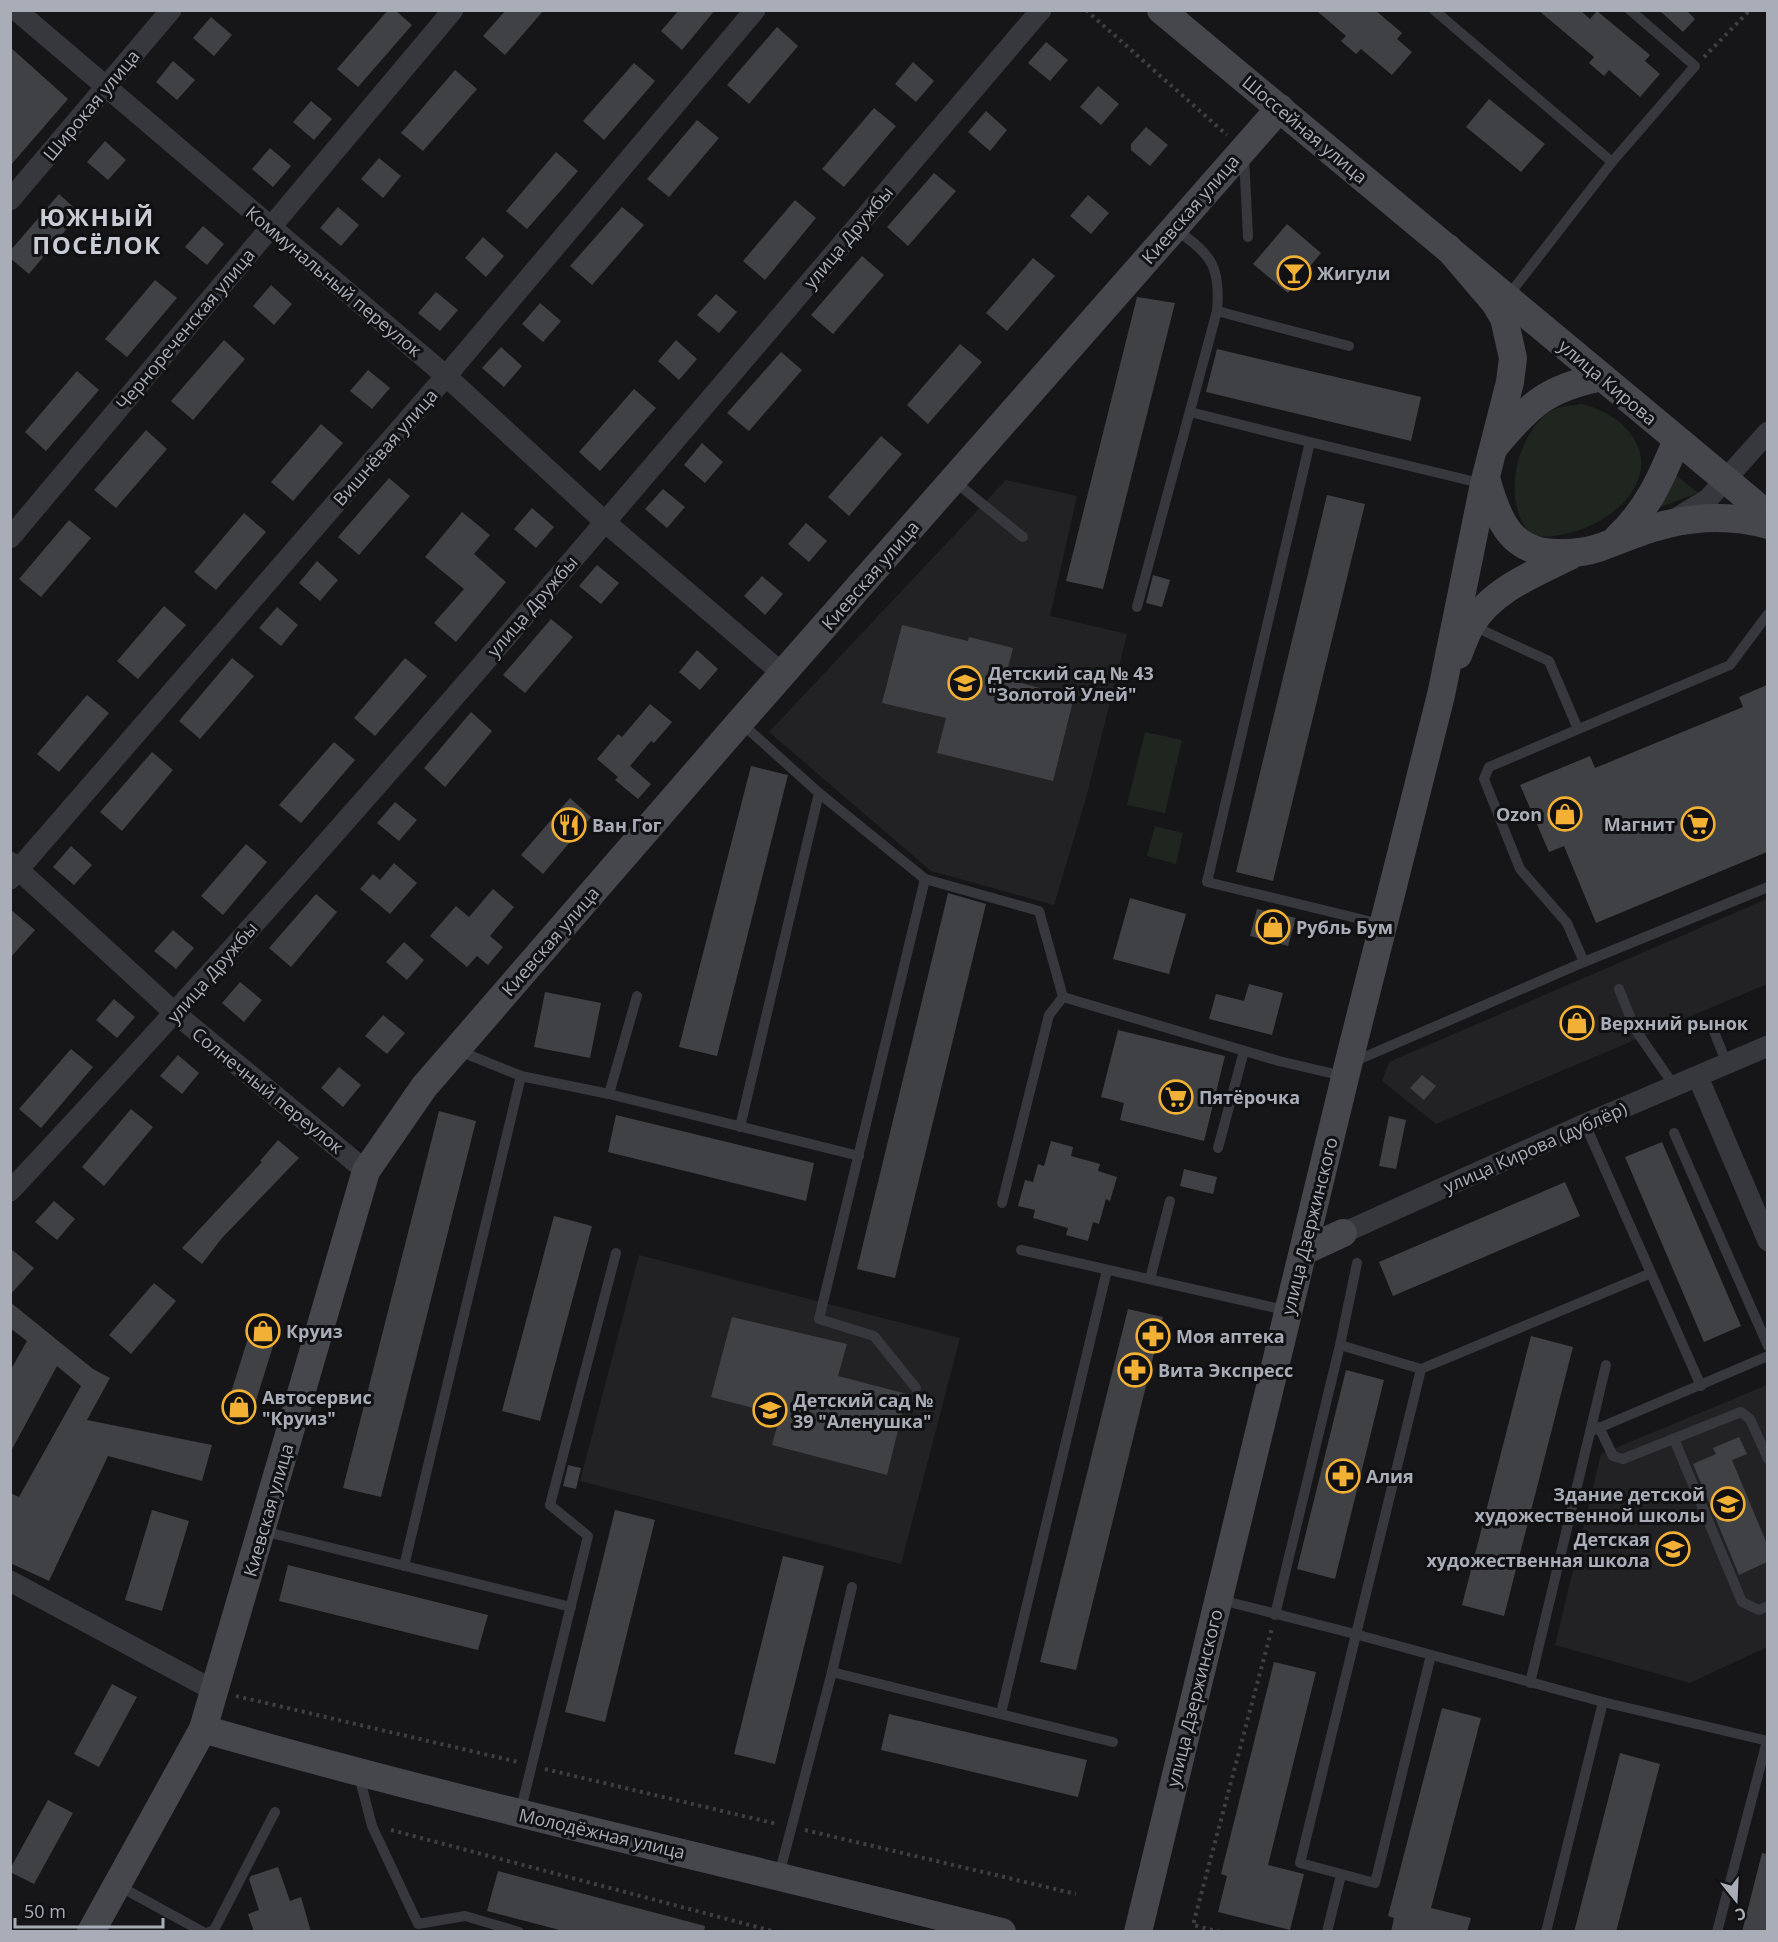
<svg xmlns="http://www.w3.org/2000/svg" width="1778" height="1942" viewBox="0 0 1778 1942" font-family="'Open Sans',sans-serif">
<rect width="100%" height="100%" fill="#161618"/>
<g fill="#222225">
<polygon points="1006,480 1077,496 1050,616 1127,634 1086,798 1054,905 931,871 769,732"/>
<polygon points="1767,899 1767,984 1436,1124 1382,1081 1389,1062"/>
<polygon points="639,1255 960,1338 901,1564 580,1481"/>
<polygon points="1767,1385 1767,1647 1690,1683 1555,1645 1601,1454"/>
</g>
<g fill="#1e261f">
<path d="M1581 404C1619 412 1659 448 1633 490 1614 521 1569 540 1533 536 1500 506 1515 437 1549 412 1558 406 1571 406 1581 404Z"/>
<polygon points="1672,472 1698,493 1652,510"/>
<polygon points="1145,732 1182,740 1165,813 1127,805"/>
<polygon points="1155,826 1183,833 1176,864 1147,856"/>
</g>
<g fill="#404145">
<polygon points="388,10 395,10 412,25 358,87 337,69"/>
<polygon points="506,10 544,10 505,55 483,36"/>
<polygon points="679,10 715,10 682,50 661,31"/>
<polygon points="1316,10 1375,10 1402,33 1397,39 1412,52 1392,75 1361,49 1356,54 1341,41 1346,36"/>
<polygon points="1538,10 1580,10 1590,19 1597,11 1650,55 1645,61 1660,74 1640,97 1609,70 1604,76 1589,63 1594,57"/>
<polygon points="1659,10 1686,10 1695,19 1683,32"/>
<polygon points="211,17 232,35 214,56 193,38"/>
<polygon points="777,27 798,46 749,104 727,85"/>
<polygon points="1046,42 1068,60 1050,81 1028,63"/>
<polygon points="10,47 68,99 10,166"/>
<polygon points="173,61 195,80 177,100 156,82"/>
<polygon points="913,62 934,81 916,102 895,84"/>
<polygon points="634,63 655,81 604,140 583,121"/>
<polygon points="455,70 477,89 423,151 401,133"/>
<polygon points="1098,86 1119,104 1101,125 1080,107"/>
<polygon points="1489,99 1545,144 1521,172 1466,127"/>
<polygon points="311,101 332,119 314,140 293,122"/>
<polygon points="874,108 896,126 844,187 822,169"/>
<polygon points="986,111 1007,130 990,151 968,132"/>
<polygon points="697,120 719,138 669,197 647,179"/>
<polygon points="1146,127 1168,145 1150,166 1131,150 1131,144"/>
<polygon points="105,141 126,160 108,180 87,162"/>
<polygon points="270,148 291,166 273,187 252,169"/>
<polygon points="556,152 578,171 527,229 506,211"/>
<polygon points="379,158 401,176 383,198 361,179"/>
<polygon points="934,173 956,191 908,246 887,227"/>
<polygon points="59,194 80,213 29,274 10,258 10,251"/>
<polygon points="1088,195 1109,213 1091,234 1070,216"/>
<polygon points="795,200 816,218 765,280 743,261"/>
<polygon points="338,207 359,225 341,246 320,228"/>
<polygon points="622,207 644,225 592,285 570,266"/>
<polygon points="1287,224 1321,253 1288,293 1253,264"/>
<polygon points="203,226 224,244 207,265 185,247"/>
<polygon points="483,237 504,256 486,277 465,258"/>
<polygon points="862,256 884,275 833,334 811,315"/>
<polygon points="1033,258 1055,276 1007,331 986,313"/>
<polygon points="155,280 177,298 127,357 105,339"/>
<polygon points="271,285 292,304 274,325 253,306"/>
<polygon points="436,292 458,310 440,331 418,313"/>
<polygon points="716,294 737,312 719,333 697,315"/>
<polygon points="1137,297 1175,303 1103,589 1066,581"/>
<polygon points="540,303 561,321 543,342 522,324"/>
<polygon points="224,340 245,359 193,420 171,401"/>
<polygon points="676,340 697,359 679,380 658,361"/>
<polygon points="960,344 982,362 928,424 907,405"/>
<polygon points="501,347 522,366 504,387 482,368"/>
<polygon points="1217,349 1421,397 1411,441 1206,392"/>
<polygon points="781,352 802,370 749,431 727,413"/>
<polygon points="368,370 390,388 372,409 350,391"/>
<polygon points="77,371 99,390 46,451 25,432"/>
<polygon points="634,389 656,408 600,471 579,452"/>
<polygon points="321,424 343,443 293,501 271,482"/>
<polygon points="146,430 167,449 116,508 94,490"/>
<polygon points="881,436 902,454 849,516 828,497"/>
<polygon points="702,443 723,462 705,483 684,465"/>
<polygon points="389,478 410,496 359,555 338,537"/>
<polygon points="663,489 685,507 667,528 645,509"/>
<polygon points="1327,495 1365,504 1273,881 1236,872"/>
<polygon points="532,508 554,527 536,548 514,529"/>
<polygon points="462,512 490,535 474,554 506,582 456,642 434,623 464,589 425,557"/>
<polygon points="244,513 266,532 216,590 194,572"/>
<polygon points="69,520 91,538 41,597 19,579"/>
<polygon points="806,523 827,541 809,562 788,544"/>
<polygon points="317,561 338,580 320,601 299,583"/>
<polygon points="597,565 619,583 601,604 579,586"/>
<polygon points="1153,575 1170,580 1162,607 1146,603"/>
<polygon points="762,576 783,594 765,615 744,596"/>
<polygon points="164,606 186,625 138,679 117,661"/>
<polygon points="277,607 298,625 281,646 259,628"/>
<polygon points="551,619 573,637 525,693 503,675"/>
<polygon points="902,625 968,641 969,637 1013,648 1005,679 1074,697 1053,781 937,753 946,718 882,703"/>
<polygon points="697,650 718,669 700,690 679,672"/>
<polygon points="232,658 254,676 200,739 179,721"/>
<polygon points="405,658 427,676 375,736 354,718"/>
<polygon points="1767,685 1767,852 1596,923 1564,846 1549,852 1520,785 1590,756 1595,768 1743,707 1739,697"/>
<polygon points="87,695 109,713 59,772 37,754"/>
<polygon points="650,704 672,722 654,743 651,741 630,766 651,784 638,799 615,780 618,777 597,759 618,734 622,737"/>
<polygon points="471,712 492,731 445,787 424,768"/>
<polygon points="334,742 355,760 301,823 279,805"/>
<polygon points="152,752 173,770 122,831 100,812"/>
<polygon points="751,766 788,775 717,1056 679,1047"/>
<polygon points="570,798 591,817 543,874 521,855"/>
<polygon points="395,802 417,820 399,841 377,823"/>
<polygon points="246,844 267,862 223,915 201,896"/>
<polygon points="71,846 92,865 74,885 53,867"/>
<polygon points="394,863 417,883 390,914 360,889 373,874 380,880"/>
<polygon points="493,889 514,907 490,936 503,947 488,965 477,956 467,967 430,936 456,906 469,917"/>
<polygon points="948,893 986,904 895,1278 857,1269"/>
<polygon points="316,894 337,912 291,967 269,948"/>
<polygon points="1130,898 1186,914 1169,974 1113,959"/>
<polygon points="10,909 35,930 10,958"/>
<polygon points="1257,909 1296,918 1288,946 1250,936"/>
<polygon points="173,930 194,948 176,969 154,951"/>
<polygon points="404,942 424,960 407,980 386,962"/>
<polygon points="240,982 262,1000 244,1022 222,1003"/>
<polygon points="1249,984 1283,993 1272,1035 1209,1019 1216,994 1244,1001"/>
<polygon points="545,992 601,1003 590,1058 534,1047"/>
<polygon points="114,999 135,1017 117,1038 96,1020"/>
<polygon points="383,1015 405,1033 387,1054 365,1036"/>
<polygon points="1118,1030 1225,1056 1204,1141 1120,1120 1124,1103 1101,1097"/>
<polygon points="71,1049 93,1067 41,1128 19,1109"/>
<polygon points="178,1055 199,1073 182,1094 160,1076"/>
<polygon points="339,1067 361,1085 343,1107 321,1088"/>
<polygon points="1422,1075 1436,1086 1424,1100 1410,1088"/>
<polygon points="131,1109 153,1127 104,1186 82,1167"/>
<polygon points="439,1111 476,1121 381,1497 343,1488"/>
<polygon points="616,1115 814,1163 806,1201 608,1152"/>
<polygon points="1389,1116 1406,1120 1396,1169 1379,1166"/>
<polygon points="278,1140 299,1158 222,1238 202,1264 182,1248 262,1162 260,1161"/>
<polygon points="1051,1141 1073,1147 1071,1156 1100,1164 1098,1171 1117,1177 1110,1201 1106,1199 1099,1224 1093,1222 1088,1241 1066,1235 1068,1228 1033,1218 1035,1210 1018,1206 1025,1180 1033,1182 1038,1164 1044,1166"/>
<polygon points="1662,1142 1741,1326 1704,1342 1625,1157"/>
<polygon points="1184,1169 1217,1177 1213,1194 1180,1186"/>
<polygon points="1565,1182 1580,1216 1393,1296 1379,1262"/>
<polygon points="54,1201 75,1219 57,1240 35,1222"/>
<polygon points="554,1216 592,1226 540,1421 502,1411"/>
<polygon points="10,1248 34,1268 10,1295"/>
<polygon points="154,1283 176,1301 131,1354 109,1335"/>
<polygon points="10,1302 93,1369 110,1378 87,1420 212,1445 202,1481 108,1456 49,1581 10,1563 10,1493 19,1497 81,1386 57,1366 10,1453 10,1371 27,1341 10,1328"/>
<polygon points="1128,1309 1163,1317 1076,1670 1040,1662"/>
<polygon points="732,1317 847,1344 838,1376 907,1394 887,1475 772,1445 780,1415 711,1397"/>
<polygon points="254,1319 279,1327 249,1423 224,1415"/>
<polygon points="1531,1336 1573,1347 1504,1616 1462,1605"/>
<polygon points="1346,1370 1384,1380 1335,1579 1297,1569"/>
<polygon points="1739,1437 1747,1454 1732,1460 1767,1544 1767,1562 1739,1575 1693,1464 1716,1454 1713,1448"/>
<polygon points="568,1465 581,1468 576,1489 563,1486"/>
<polygon points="152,1510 189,1521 162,1611 125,1600"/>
<polygon points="615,1510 655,1520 605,1722 565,1712"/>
<polygon points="783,1556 824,1566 775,1764 734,1754"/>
<polygon points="288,1565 488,1615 478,1650 279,1601"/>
<polygon points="1274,1662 1316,1672 1268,1865 1304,1874 1290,1930 1218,1912 1227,1876 1221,1874"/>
<polygon points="112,1684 137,1697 99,1767 74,1754"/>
<polygon points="1442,1708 1481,1718 1431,1908 1471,1918 1467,1932 1391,1932 1394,1918 1388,1916"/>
<polygon points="889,1714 1087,1760 1078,1797 881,1750"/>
<polygon points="1620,1753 1660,1764 1616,1932 1574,1932"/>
<polygon points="48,1800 73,1813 34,1884 10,1872 10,1869"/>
<polygon points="1762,1853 1767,1854 1767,1932 1742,1932"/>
<polygon points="278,1867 290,1901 301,1897 311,1932 254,1932 248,1914 259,1910 249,1879 251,1876"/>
<polygon points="498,1871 705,1926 704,1932 567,1932 487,1911"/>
</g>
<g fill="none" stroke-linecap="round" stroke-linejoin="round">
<g stroke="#3d3f44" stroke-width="4" stroke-dasharray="3 4.5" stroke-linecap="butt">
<polyline points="1086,10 1227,135"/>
<polyline points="1704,57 1750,10"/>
<polyline points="236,1696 518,1762"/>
<polyline points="545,1769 777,1824"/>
<polyline points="391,1830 776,1932"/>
<polyline points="805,1830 1076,1894"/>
<polyline points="1220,1932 1193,1925 1272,1628"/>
</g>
<g stroke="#37383d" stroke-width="10">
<polyline points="1434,10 1612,162"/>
<polyline points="1244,156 1248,237"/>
<polyline points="1508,296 1612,162 1695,66 1630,10"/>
<polyline points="1217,311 1349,346"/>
<polyline points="1190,412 1310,442 1207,882 1381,924"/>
<polyline points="1310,442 1484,484"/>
<polyline points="954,481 1023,537"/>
<path d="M1137 607 1217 311C1221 268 1212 254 1176 230"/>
<polyline points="1471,625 1549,661 1578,729"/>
<polyline points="740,722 819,793 925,879 819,1319 874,1336 916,1388"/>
<polyline points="925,879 1039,911 1063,997 1049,1015 1002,1203"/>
<polyline points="1584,962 1768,887"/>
<polyline points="1619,989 1635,1029 1675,1087"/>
<polyline points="1063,997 1279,1061 1343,1076"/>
<polyline points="1713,1029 1727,1064"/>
<polyline points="457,1050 521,1076 609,1094 859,1156"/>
<polyline points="1353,1062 1584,962 1567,923 1520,869 1484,779 1489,767 1730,665 1768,614"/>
<polyline points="609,1094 637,996"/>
<polyline points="1585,1124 1701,1386"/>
<polyline points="740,1127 819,793"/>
<polyline points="1674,1133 1768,1346"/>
<polyline points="1218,1148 1244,1051"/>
<polyline points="1021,1250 1289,1311"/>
<polyline points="1357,1263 1340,1345 1421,1369"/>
<polyline points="1150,1279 1170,1201"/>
<polyline points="1599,1427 1613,1456 1623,1459 1741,1412 1750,1419 1768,1459"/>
<polyline points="1594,1430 1768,1356"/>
<polyline points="1674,1439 1742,1602 1759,1610 1768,1606"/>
<polyline points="263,1531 571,1607"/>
<polyline points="404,1566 521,1076"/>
<polyline points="1221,1600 1355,1634 1603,1702 1768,1741"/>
<polyline points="1275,1615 1340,1345"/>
<polyline points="1431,1655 1375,1883 1300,1863 1421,1369 1649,1274"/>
<polyline points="832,1672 852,1587"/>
<polyline points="1530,1683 1606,1365"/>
<polyline points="1001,1713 1107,1270"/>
<polyline points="359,1776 372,1826 418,1924 465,1916 519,1932"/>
<polyline points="520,1813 588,1536 550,1505 616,1253"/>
<polyline points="779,1875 832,1672 1113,1742"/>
<polyline points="119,1886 203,1932"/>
<polyline points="209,1932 214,1930 275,1812"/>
<polyline points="1327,1932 1341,1875"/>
<polyline points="1546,1932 1603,1702"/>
<polyline points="1717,1932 1767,1741"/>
</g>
<g stroke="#37383d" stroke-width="21">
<polyline points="16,10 446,376 605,522 783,674"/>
<polyline points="10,200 171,10"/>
<polyline points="1675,519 1708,499 1768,432"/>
<polyline points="10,538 453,10"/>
<polyline points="10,862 176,1014 366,1171"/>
<polyline points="10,879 446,376 755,10"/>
<polyline points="1698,1077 1768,1241"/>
<path d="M10 1191C367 810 702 408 1041 10"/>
<polyline points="1343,1233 1585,1124 1768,1046"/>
<polyline points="10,1581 215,1691"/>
</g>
<g stroke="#45474d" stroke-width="28">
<polyline points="1161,10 1768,515"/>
<path d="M1496 445C1531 403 1548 388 1602 377"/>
<path d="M1486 478C1498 521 1511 555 1562 553 1574 553 1587 552 1598 548 1621 540 1644 529 1668 524 1701 516 1735 516 1768 525"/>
<path d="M1618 537C1648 509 1661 478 1677 440"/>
<path d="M1458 655C1462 645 1466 634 1471 625 1492 590 1535 573 1570 556"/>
<polyline points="1304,1251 1343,1233"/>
<path d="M203 1729C467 1805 736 1864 1002 1932"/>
<polyline points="91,1932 203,1729 366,1171 424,1087 740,722 1280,108"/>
<polyline points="1138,1932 1348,1065 1441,695 1484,484 1510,382 1513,358 1504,318 1495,303 1448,248"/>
</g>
</g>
<defs>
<g id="bar-ring" transform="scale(1.725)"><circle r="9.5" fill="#111113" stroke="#f2b134" stroke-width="1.5"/><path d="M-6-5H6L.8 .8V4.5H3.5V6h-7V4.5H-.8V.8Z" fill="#f2b134"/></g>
<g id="school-ring" transform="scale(1.725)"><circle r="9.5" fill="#111113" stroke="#f2b134" stroke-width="1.5"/><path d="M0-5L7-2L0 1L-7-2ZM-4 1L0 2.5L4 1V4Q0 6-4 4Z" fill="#f2b134"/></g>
<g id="shop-ring" transform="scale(1.725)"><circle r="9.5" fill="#111113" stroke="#f2b134" stroke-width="1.5"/><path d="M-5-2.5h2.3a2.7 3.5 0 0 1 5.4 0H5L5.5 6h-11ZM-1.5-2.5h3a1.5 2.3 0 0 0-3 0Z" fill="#f2b134"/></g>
<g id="supermarket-ring" transform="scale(1.725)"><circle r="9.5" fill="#111113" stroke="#f2b134" stroke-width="1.5"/><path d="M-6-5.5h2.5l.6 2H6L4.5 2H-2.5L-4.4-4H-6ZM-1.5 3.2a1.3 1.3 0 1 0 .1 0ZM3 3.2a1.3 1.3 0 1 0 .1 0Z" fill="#f2b134"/></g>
<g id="restaurant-ring" transform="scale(1.725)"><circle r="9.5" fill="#111113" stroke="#f2b134" stroke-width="1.5"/><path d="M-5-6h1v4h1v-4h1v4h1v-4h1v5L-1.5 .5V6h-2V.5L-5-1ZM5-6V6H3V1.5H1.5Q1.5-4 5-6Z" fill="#f2b134"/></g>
<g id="pharmacy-ring" transform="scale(1.725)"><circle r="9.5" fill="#111113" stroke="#f2b134" stroke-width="1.5"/><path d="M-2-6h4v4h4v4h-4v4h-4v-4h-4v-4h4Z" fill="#f2b134"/></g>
</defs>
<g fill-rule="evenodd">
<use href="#bar-ring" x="1294" y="273"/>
<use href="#school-ring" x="965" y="683"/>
<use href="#shop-ring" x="1565" y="814"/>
<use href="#supermarket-ring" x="1698" y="824"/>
<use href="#restaurant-ring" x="569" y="825"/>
<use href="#shop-ring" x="1273" y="927"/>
<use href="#shop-ring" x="1577" y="1023"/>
<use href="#supermarket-ring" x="1176" y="1097"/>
<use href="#shop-ring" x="263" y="1331"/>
<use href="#pharmacy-ring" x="1153" y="1336"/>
<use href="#pharmacy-ring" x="1135" y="1370"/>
<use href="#shop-ring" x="239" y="1407"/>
<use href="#school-ring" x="770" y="1410"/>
<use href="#pharmacy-ring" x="1343" y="1476"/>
<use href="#school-ring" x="1728" y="1504"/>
<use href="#school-ring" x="1673" y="1549"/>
</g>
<g text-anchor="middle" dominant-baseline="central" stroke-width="6" stroke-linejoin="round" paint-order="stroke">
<g font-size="18" fill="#a8adb8" stroke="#111113">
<text transform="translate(91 105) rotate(-50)">Широкая улица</text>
<text transform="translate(1305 129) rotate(40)">Шоссейная улица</text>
<text transform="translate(1190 209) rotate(-49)">Киевская улица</text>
<text transform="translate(848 237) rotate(-50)">улица Дружбы</text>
<text transform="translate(334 281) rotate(40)">Коммунальный переулок</text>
<text transform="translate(185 329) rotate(-50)">Чернореченская улица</text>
<text transform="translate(1608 382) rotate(40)">улица Кирова</text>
<text transform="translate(385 447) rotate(-49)">Вишнёвая улица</text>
<text transform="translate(870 575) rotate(-49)">Киевская улица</text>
<text transform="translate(532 606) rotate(-49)">улица Дружбы</text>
<text transform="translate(550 941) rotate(-49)">Киевская улица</text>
<text transform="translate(212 972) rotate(-49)">улица Дружбы</text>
<text transform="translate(268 1090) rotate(39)">Солнечный переулок</text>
<text transform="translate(1535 1147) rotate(-24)">улица Кирова (дублёр)</text>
<text transform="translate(1309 1226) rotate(-76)">улица Дзержинского</text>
<text transform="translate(268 1510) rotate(-74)">Киевская улица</text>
<text transform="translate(1194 1698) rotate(-76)">улица Дзержинского</text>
<text transform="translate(602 1833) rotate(13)">Молодёжная улица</text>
</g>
<g font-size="18" font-weight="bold" fill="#a8adb8" stroke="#111113" text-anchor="start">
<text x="1317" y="273">Жигули</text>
<text x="988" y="673">Детский сад № 43<tspan x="988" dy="21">"Золотой Улей"</tspan></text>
<text x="1542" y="814" text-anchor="end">Ozon</text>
<text x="1675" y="824" text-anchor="end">Магнит</text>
<text x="592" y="825">Ван Гог</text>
<text x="1296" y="927">Рубль Бум</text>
<text x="1600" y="1023">Верхний рынок</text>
<text x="1199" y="1097">Пятёрочка</text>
<text x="286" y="1331">Круиз</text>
<text x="1176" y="1336">Моя аптека</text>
<text x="1158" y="1370">Вита Экспресс</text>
<text x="262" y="1397">Автосервис<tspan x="262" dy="21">"Круиз"</tspan></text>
<text x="793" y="1400">Детский сад №<tspan x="793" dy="21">39 "Аленушка"</tspan></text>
<text x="1366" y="1476">Алия</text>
<text x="1705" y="1494" text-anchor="end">Здание детской<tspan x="1705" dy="21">художественной школы</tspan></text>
<text x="1650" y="1539" text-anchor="end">Детская<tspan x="1650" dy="21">художественная школа</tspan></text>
</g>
<g font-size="24" font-weight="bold" letter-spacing="1.5" fill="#c9ccd4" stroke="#111113">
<text x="97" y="216">ЮЖНЫЙ<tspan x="97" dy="28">ПОСЁЛОК</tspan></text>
</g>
</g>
<rect width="1778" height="1942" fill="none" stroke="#a8adb8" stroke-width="24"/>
<g transform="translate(1736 1900) rotate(162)" stroke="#111113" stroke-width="4.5" paint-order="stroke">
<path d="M0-4.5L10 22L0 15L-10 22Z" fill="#a8adb8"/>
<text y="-9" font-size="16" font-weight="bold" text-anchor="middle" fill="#a8adb8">С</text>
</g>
<path d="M15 1918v9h148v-9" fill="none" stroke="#a8adb8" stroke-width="3"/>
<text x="24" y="1918" font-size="18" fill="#a8adb8" stroke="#111113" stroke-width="4.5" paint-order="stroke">50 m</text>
</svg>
